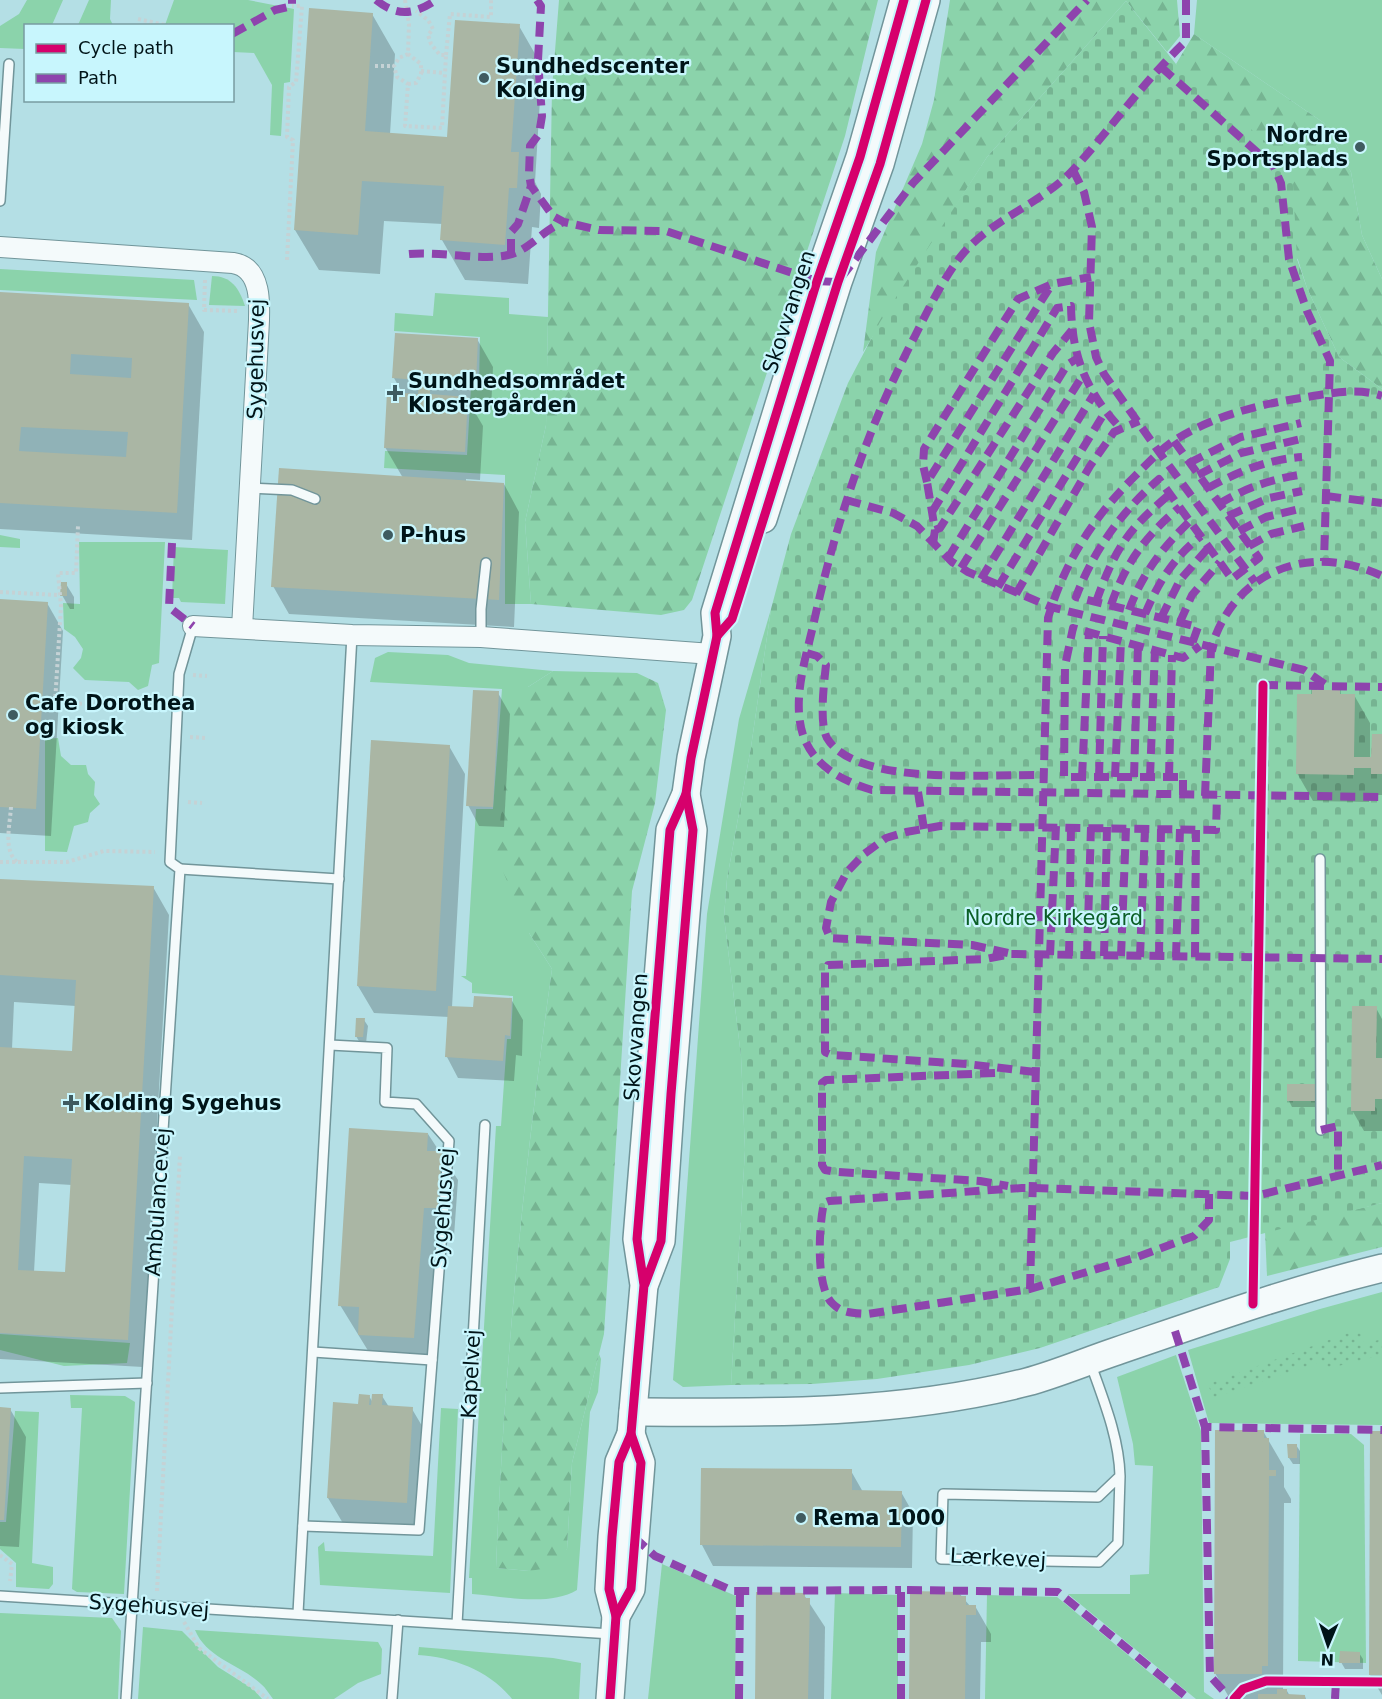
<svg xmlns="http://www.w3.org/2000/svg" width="1382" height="1699" viewBox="0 0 1382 1699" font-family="'DejaVu Sans',sans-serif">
<defs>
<pattern id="forest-firs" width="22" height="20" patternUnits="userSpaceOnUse" patternTransform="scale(1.5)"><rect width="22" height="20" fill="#8bd3ab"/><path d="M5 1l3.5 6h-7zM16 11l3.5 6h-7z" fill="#76b492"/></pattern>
<pattern id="cemetery-stones" width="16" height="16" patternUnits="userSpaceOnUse" patternTransform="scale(1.5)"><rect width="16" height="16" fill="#8bd3ab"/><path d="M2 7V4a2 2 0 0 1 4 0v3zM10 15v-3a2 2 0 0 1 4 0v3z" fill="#76b492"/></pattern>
<pattern id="park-dots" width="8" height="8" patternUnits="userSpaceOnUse" patternTransform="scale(1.5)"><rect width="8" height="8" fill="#8bd3ab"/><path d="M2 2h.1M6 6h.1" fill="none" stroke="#76b492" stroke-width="1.8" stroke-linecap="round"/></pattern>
</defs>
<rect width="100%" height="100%" fill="#b4dfe5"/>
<g fill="#8bd3ab">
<polygon points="27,0 63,0 52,25 26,26 25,49 0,48 0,26 19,14"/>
<polygon points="89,0 111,0 110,19 113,25 78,25"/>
<polygon points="174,0 248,0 294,9 290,82 284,83 281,136 270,135 272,85 254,53 233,52 232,26 165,25"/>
<polygon points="1197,0 1382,0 1382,279 1362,235 1351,172 1324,123 1194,34"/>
<polygon points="0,269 194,280 197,300 0,290"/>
<path d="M212 276C231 276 239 288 245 306L209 305Z"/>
<polygon points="435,293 509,298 509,314 548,317 546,425 525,522 531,604 505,604 505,475 384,468 385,451 467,455 471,387 479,386 480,337 394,331 395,313 433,316"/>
<polygon points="0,535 20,539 20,548 0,547"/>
<polygon points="79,542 165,542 159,663 152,665 148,686 138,690 129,682 85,680 73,668 81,658 83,649 75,637 64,629 63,603 80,604"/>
<polygon points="174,547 228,550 225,604 181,602 179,598 172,598"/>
<polygon points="771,609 751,747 727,879 724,917 741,1056 745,1150 731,1385 683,1387 673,1380 707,914 739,719"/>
<path d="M388 652 448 655 469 663 553 671 528 687 529 933 552 969C524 1167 504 1367 496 1568L529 1571 567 1549 572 1463 599 1354 601 1359 598 1392 590 1412 577 1590C549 1607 503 1596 472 1594V1578H469L496 1126H501L507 1039H511L513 996 472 993V983L461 976H466L476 809H493L502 689 370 682 375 658Z"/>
<polygon points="58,738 61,756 71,765 86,765 88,774 95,782 94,795 100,804 90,813 88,822 74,826 67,852 45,851 45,739"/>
<polygon points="1382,1292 1382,1425 1209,1423 1188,1350 1320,1309"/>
<polygon points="0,1334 130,1343 127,1363 64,1366 0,1350"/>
<polygon points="1176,1355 1201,1431 1204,1692 1214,1699 1196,1699 1068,1594 1130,1594 1130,1575 1149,1574 1153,1466 1135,1465 1133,1444 1117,1377"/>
<polygon points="70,1395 125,1396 135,1402 124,1594 77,1592 72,1589 82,1408 71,1408"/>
<polygon points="441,1408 458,1409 450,1593 320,1585 318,1547 324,1542 325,1551 433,1556"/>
<polygon points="15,1411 39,1412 32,1563 53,1567 53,1584 49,1589 16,1587 16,1563 0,1549 0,1522 6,1522"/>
<polygon points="1300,1434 1351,1434 1364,1445 1366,1663 1298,1661"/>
<polygon points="662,1564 736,1596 735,1699 648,1699"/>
<polygon points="835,1593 898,1595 898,1699 831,1699"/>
<polygon points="987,1595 1057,1597 1182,1699 985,1699"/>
<polygon points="0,1613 112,1618 121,1631 118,1699 0,1699"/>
<polygon points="143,1627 182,1631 218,1667 253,1689 262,1699 138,1699"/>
<path d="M195 1630 378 1642 382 1649 381 1674 358 1683 334 1699H273C269 1694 266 1688 261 1684 240 1664 207 1659 195 1630Z"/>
<path d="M419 1647 553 1658 581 1663 579 1699H512C490 1671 453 1657 418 1655Z"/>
</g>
<g fill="url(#forest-firs)">
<polygon points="559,0 878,0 845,136 692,600 684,610 661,615 531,604 525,522 546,425 552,89"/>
<polygon points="950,0 1177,0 1180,36 1167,52 1126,1 987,157 863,352 876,252 922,144 934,100"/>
<polygon points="1194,34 1324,123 1351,172 1362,235 1382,279 1382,389 1339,357 1307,288 1298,260 1176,64"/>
<path d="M553 671 637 673 658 683 666 710 655 803 632 891 604 1334 572 1463 567 1549 555 1567 529 1571 496 1568C504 1367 524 1168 552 969L529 933 496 855 513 714 528 687Z"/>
<polygon points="1382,1203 1382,1247 1267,1276 1265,1231"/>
</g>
<polygon fill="url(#cemetery-stones)" points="1126,1 1176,64 1292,165 1297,259 1307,288 1339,357 1382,389 1382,1203 1230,1242 1230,1259 1219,1287 1040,1348 969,1365 877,1379 812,1384 731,1385 745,1150 741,1056 724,917 727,879 751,747 771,609 791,534 848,383 880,322 987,157"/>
<polygon fill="url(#park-dots)" points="1359,1329 1364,1344 1382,1339 1382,1355 1326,1369 1323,1361 1213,1398 1208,1384"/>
<g fill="#0003" fill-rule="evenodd">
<polygon points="372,14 395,54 390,134 449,138 519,26 542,66 535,182 541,194 539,228 532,227 528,284 465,280 442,240 443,224 384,221 380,274 319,270 295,230"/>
<polygon points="0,293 188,304 204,332 192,540 0,529"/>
<polygon points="477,339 493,367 491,410 473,409 483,426 480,480 466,479 466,482 504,484 519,512 514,627 289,614 273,586 403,478 385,447 403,394 394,378"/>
<polygon points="66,584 74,597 74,609 70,609 62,595"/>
<polygon points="0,601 47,603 63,631 51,836 0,833"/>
<polygon points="1339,692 1341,695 1354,695 1370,723 1370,758 1373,758 1382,736 1382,795 1369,795 1369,802 1313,801 1297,773 1314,695"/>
<polygon points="498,693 510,714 504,827 479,826 468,805"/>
<polygon points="449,746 465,774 452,1007 474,1008 511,999 523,1020 522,1056 516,1055 514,1081 458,1078 447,1057 449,1017 374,1013 358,986"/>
<path d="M0 880 153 887 169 915 143 1367 0 1359ZM14 1002 76 1006 74 1052 12 1049ZM39 1183 72 1185 67 1274 34 1272Z"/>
<polygon points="1376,1008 1382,1019 1382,1131 1364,1131 1352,1110"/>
<polygon points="364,1020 368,1026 366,1043 360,1043 356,1036"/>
<polygon points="1318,1085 1322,1107 1292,1107 1289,1101"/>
<polygon points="428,1134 458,1180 454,1236 439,1235 429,1365 375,1362 340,1305"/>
<polygon points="369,1396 373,1403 382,1396 389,1407 412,1409 428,1436 422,1530 344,1525 328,1498 360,1405"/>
<polygon points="0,1409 10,1409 26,1437 19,1547 0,1546"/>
<polygon points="1263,1431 1284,1467 1284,1487 1291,1499 1291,1503 1284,1503 1283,1691 1287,1691 1290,1696 1305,1696 1306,1699 1230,1699 1215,1673"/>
<polygon points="1382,1432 1382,1695 1370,1675"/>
<polygon points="1296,1445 1300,1451 1300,1464 1293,1464 1289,1458"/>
<polygon points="702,1470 851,1471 863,1492 901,1492 913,1513 912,1568 713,1566 702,1545"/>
<polygon points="959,1593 970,1606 975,1606 991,1634 991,1642 981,1642 980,1699 911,1699"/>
<polygon points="804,1595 825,1627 824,1699 756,1699"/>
<polygon points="1359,1653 1363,1659 1363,1669 1345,1669 1341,1662"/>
</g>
<g fill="#aab6a4" fill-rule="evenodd">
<polygon points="309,8 373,13 365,131 447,137 455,20 520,24 511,152 519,152 517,188 509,188 505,245 440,240 444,186 362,181 358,235 294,230"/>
<path d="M0 292 189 303 177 513 0 503ZM71 354 132 358 131 378 70 374ZM21 427 128 432 126 457 19 451Z"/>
<polygon points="395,333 478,338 476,383 430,380 430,394 468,397 465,452 384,448 387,392 418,394 419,380 392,378"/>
<polygon points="279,468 504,483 499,600 271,587"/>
<polygon points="61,582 67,582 67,596 60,596"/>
<polygon points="0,599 48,602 36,809 0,807"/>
<polygon points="473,690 499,691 493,807 466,806"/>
<polygon points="1312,690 1340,690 1340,694 1355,694 1354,757 1371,757 1372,734 1382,734 1382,774 1371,774 1371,768 1354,768 1354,775 1296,774 1297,694 1312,694"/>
<polygon points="371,740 450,745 436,991 357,986"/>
<path d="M0 879 154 886 128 1340 0 1333V1047L72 1051 76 980 0 975ZM24 1156 72 1159 65 1272 18 1270Z"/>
<polygon points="474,996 512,998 510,1036 505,1035 503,1061 445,1057 448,1006 473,1007"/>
<polygon points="1352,1006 1377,1006 1376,1058 1382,1058 1382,1099 1375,1099 1375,1111 1351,1111"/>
<polygon points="356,1018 365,1018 363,1037 355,1037"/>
<rect x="1287" y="1084" width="32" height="17"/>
<polygon points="349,1128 428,1133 427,1151 443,1151 439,1208 424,1208 414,1338 358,1335 359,1307 338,1306"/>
<polygon points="359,1394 370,1395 369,1405 371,1405 372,1394 383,1394 382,1405 413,1407 407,1503 327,1498 333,1402 358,1404"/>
<polygon points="0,1407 11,1408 4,1520 0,1520"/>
<polygon points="1215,1430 1264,1430 1264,1438 1269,1438 1269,1470 1276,1470 1276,1476 1269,1476 1268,1666 1262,1666 1262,1674 1214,1674"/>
<polygon points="1370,1431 1382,1431 1382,1675 1369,1675"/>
<polygon points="1287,1444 1297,1444 1297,1458 1288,1458"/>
<polygon points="701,1468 852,1469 852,1490 902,1491 901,1547 700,1545"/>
<polygon points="910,1591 960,1592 960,1596 966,1596 966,1605 976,1605 976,1615 966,1615 965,1699 909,1699"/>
<polygon points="756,1592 805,1593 805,1598 810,1598 808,1699 755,1699"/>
<polygon points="1340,1651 1360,1652 1360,1663 1339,1663"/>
<polygon points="1277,1689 1287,1689 1287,1694 1305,1695 1305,1699 1258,1699 1258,1694 1277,1694"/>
</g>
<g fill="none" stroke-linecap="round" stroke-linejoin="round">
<g stroke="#71959a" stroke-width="12">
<g id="lane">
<polyline points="0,201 9,64"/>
<polyline points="251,488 292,490 315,499"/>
<polyline points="481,637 481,609 486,563"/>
<polyline points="1320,859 1321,1130"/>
<polyline points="180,869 339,879"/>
<polyline points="313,1352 432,1360"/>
<path d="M1090 1362C1103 1399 1119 1437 1120 1476L1098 1497 943 1494 941 1559 1099 1562 1118 1543 1120 1476"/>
<polyline points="0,1388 147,1383"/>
<polyline points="303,1526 419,1530 449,1141 416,1104 385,1102 387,1048 330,1045"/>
<polyline points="0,1596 612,1634"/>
<polyline points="298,1613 352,635"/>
<polyline points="457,1624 485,1125"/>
<polyline points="126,1699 180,869 170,862 179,674 193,626"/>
<polyline points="392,1699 398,1620"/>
</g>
</g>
<g stroke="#71959a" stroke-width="22">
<g id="street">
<path d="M0 247 233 263C266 268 259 315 258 339L242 628"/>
<polyline points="193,626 352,635 481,637 712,654"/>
</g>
</g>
<g stroke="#71959a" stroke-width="30">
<g id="secondary">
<polyline points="763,519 838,282 880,164 926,0"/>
<polyline points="645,1283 661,1241 671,1094 693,830 686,794"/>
<path d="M633 1412C765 1413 898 1415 1027 1382 1057 1374 1087 1361 1117 1351 1205 1321 1292 1290 1382 1268"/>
<polyline points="616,1616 631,1589 641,1463 631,1434"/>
<polyline points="610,1699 616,1616 609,1589 612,1537 619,1462 631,1434 644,1285 637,1239 670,830 686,794 691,758 717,636 715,613 817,281 860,157 904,0"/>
</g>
</g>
<g stroke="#c5d2d5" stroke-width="4" stroke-dasharray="3 3" stroke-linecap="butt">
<polyline points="405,0 409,24 408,54 399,58 394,66 397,77 408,84 405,126 442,128 446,55 440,55 431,44 428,35 433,29 428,20 416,11"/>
<polyline points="138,19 170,26"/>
<polyline points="446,55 450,14 491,17 491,0"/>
<polyline points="375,66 394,66"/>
<polyline points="421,71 445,73"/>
<polyline points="408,84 416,83 421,74 421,64 408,54"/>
<polyline points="287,260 293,140 287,137 289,87 296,82 302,6 292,6"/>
<polyline points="205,280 204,310 238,311"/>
<polyline points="0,592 58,595"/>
<polyline points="193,675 207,676"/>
<polyline points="43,702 162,707"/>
<polyline points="55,703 61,606 58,573 76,573 78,526"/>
<polyline points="190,737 207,738"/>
<polyline points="188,802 202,803"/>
<path d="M11 807C10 825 3 850 17 862"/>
<polyline points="0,862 67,862 104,851 155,852"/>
<polyline points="0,1555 12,1564 10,1581"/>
<polyline points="157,1591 180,1155"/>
<polyline points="184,1622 199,1648 268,1699"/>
</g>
<use href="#lane" stroke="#f4fafb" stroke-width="9"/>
<use href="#street" stroke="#f4fafb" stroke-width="20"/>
<use href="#secondary" stroke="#f4fafb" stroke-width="27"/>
<g stroke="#8e44ad" stroke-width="8" stroke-dasharray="15 8" stroke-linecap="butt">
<path d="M376 0C397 17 414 15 436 0"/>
<polyline points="537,0 541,6 538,60 542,116 539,134 530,146 529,174 531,186 553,216 564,222 599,230 666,231 817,281 838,282 913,183 1087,0"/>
<path d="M1186 0V41C1145 80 1112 127 1074 169 1041 205 987 220 958 260 941 283 928 310 915 336 867 428 835 525 813 626 805 661 792 700 803 735 814 767 843 781 872 790L1382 797"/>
<polyline points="232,34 275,10 292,6 292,0"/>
<polyline points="1161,67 1274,167 1281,183 1289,259 1307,311 1330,361 1324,561"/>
<polyline points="1073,170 1084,192 1092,227 1089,322 1096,357 1104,374 1159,452 1255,582"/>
<path d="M409 254C439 251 482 261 508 255 529 251 543 229 564 222"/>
<polyline points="511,254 511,232 518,224 531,186"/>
<path d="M1174 441 1259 558 1232 579 1159 479C1122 511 1093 551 1076 597L1198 627 1192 644"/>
<polyline points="1189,463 1241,437 1301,423"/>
<polyline points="1198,475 1241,453 1301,439"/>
<polyline points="927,482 923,465 924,449 1018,299 1052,284 1091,277"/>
<path d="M1208 488C1237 472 1269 459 1302 457"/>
<polyline points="1326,496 1382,503"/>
<polyline points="846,500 893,513 917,526 952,562 968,572 1051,607 1304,670 1326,685"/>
<path d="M1219 504C1247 487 1272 479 1305 474"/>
<path d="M932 512 1057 308 1071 306C1072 357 1086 391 1121 429"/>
<polyline points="1228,516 1269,498 1302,491"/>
<polyline points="935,530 940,528 1053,353 1072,330"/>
<polyline points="1239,531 1266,517 1303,508"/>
<polyline points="172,543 169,607 193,626"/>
<polyline points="933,544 935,530 927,482 1052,284"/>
<polyline points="1249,546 1271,534 1304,526"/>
<polyline points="948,558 1067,365 1078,358"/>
<polyline points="961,568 1083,375"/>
<polyline points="981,579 1094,394"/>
<polyline points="998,587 1105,412"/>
<polyline points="1016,594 1090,466 1114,432 1139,421"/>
<path d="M1096 602C1115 549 1127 530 1170 494"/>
<path d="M1111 605C1125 564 1146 535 1180 507"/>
<path d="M1129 610C1142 574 1163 547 1190 521"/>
<path d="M1145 614C1158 583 1174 557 1201 536"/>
<polyline points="1161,618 1180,580 1209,547"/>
<polyline points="1180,622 1192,595 1220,562"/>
<path d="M807 653 817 656 826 665C824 683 819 723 827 738 856 787 991 774 1042 775"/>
<polyline points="1263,685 1382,687"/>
<polyline points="1082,777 1089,632"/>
<polyline points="1099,777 1103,636"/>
<polyline points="1115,777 1121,641"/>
<polyline points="1134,777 1138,646"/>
<polyline points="1150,777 1155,650"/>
<polyline points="1169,777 1172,655"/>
<polyline points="918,792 924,829"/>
<polyline points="1183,795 1183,777 1064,777 1065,666 1073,628 1183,658 1200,646"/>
<path d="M1205 796 1211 649C1234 570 1310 542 1382 576"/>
<polyline points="1008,953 972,945 830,938 826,928 831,902 847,872 864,854 886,838 906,832 940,826 1216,830 1217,796"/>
<polyline points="1050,955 1056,826"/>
<polyline points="1069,956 1071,826"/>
<polyline points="1087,956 1091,827"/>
<polyline points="1104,956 1107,827"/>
<polyline points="1121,956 1126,828"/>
<polyline points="1140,957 1145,828"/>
<polyline points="1159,957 1161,829"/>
<polyline points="1176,957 1180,829"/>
<polyline points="1195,957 1196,830"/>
<polyline points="1035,1072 967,1064 832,1055 825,1052 825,972 828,965 986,959 1011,954 1382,959"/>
<polyline points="995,1073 826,1080 822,1083 822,1165 825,1170 837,1172 980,1181 1008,1186"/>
<polyline points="1321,1130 1338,1126 1338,1176"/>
<path d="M1209 1194V1220L1194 1236 1137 1257 1030 1289 868 1314C855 1313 843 1314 833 1304 815 1289 819 1224 824 1203L829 1201 1022 1188H1034L1255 1196 1382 1165"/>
<path d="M1030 1289 1048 618C1065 561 1093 518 1135 476 1147 464 1158 452 1172 442 1210 417 1256 405 1301 398 1326 394 1357 387 1382 396"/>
<polyline points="1175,1331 1205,1427 1382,1430"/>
<polyline points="1205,1427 1210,1676 1231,1699"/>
<polyline points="634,1537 655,1556 733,1591 901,1590"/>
<polyline points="739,1699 740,1591"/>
<polyline points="901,1699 901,1590 1058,1592 1189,1699"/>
<polyline points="1335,1699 1336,1681"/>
</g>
<g stroke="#c8f6fd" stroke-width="13">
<g id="cycleway">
<polyline points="717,636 732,619 838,282 880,164 926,0"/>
<polyline points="645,1284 661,1241 671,1094 693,830 686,794"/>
<polyline points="1253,1304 1263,685"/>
<polyline points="616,1616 631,1589 641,1463 631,1434"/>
<polyline points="610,1699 616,1616 609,1589 612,1537 619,1462 631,1434 644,1285 637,1239 670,830 686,794 691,758 717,636 715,613 817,281 860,157 904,0"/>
<polyline points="1234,1699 1243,1689 1266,1681 1382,1682"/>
</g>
</g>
<use href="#cycleway" stroke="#d6006c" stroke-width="9"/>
</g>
<g fill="#3f5b60" stroke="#c8f6fd" stroke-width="2">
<circle cx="484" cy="78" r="6"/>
<circle cx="1360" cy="147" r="6"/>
<path d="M392 384h6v6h6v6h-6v6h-6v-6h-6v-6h6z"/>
<circle cx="388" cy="535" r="6"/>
<circle cx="13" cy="715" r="6"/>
<path d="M68 1094h6v6h6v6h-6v6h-6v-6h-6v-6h6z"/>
<circle cx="801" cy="1518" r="6"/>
</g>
<g text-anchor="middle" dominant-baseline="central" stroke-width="4.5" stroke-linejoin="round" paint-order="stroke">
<g font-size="21" font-weight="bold" fill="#001418" stroke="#c8f6fd" text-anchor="start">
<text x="496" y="66">Sundhedscenter<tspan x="496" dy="24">Kolding</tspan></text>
<text x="1348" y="135" text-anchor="end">Nordre<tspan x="1348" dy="24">Sportsplads</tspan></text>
<text x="408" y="381">Sundhedsområdet<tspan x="408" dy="24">Klostergården</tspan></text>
<text x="400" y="535">P-hus</text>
<text x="25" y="703">Cafe Dorothea<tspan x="25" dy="24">og kiosk</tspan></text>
<text x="84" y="1103">Kolding Sygehus</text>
<text x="813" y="1518">Rema 1000</text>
</g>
<g font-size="21" fill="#001418" stroke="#c8f6fd">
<text transform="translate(789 312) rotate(-72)">Skovvangen</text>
<text transform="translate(256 359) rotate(-89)">Sygehusvej</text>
<text transform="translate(636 1037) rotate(-86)">Skovvangen</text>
<text transform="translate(158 1202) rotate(-86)">Ambulancevej</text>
<text transform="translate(443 1208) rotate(-86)">Sygehusvej</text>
<text transform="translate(471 1374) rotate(-87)">Kapelvej</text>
<text transform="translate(998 1558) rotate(3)">Lærkevej</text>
<text transform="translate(149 1606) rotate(4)">Sygehusvej</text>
</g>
<g font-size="21" fill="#0b5f26" stroke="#c8f6fd">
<text x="1054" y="918">Nordre Kirkegård</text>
</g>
</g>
<rect x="24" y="24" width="210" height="78" fill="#c8f6fd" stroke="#789ca1" stroke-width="1.5"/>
<rect x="36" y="44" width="30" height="9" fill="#d6006c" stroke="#789ca1" stroke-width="1.5"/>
<text x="78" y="54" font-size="18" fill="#001418">Cycle path</text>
<rect x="36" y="74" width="30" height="9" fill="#8e44ad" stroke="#789ca1" stroke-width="1.5"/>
<text x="78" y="84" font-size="18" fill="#001418">Path</text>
<g transform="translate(1328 1645) rotate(182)" stroke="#c8f6fd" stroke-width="4.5" paint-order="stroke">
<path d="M0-4.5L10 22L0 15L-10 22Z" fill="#001418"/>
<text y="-9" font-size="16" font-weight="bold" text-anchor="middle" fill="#001418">N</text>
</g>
</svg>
